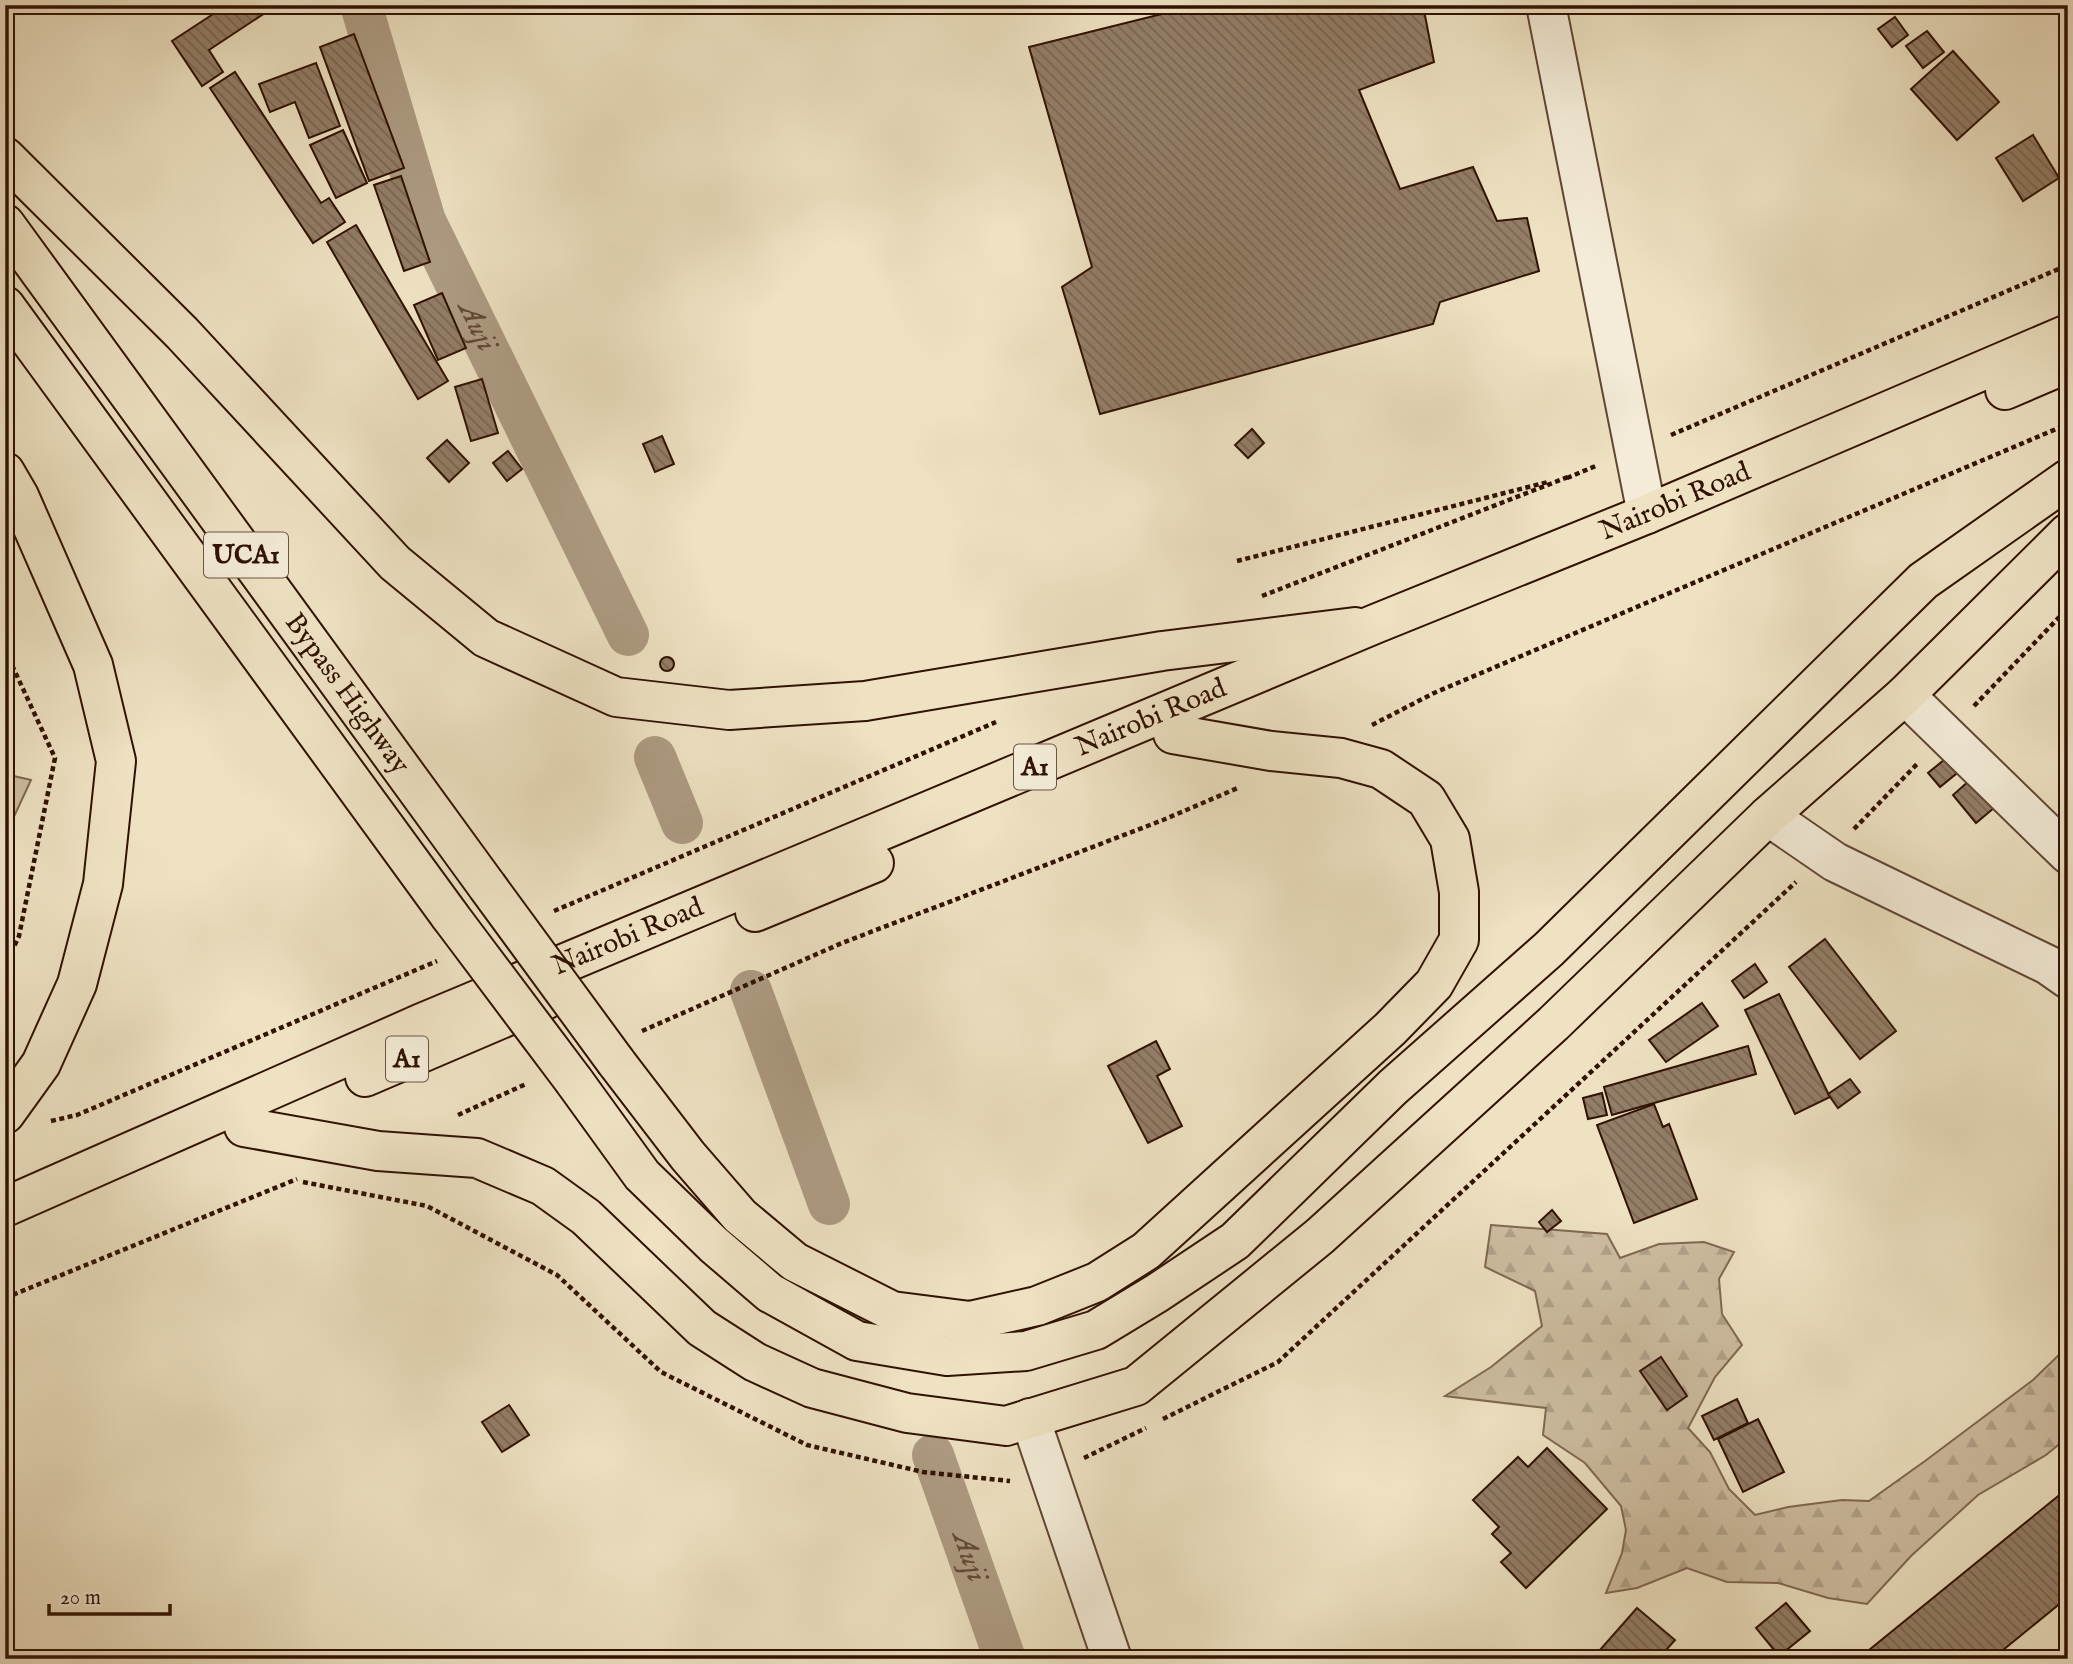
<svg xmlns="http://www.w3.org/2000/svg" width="2073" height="1664" viewBox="0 0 2073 1664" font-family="'IM FELL English',serif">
<defs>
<pattern id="forest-firs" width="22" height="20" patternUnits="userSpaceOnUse" patternTransform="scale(1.75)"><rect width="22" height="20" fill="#cebea2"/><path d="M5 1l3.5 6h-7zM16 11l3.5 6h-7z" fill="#b1a28a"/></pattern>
<pattern id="building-back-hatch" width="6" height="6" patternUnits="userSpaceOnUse" patternTransform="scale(1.75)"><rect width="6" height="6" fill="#937e67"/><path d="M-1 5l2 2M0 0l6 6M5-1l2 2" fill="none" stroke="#786653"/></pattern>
</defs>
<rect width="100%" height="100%" fill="#eee2c3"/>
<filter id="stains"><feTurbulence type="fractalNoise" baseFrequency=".00286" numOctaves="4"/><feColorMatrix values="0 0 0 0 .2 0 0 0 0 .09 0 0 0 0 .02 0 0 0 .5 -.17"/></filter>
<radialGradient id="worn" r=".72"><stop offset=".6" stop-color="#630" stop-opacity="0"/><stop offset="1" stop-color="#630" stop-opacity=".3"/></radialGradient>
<g fill="url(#forest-firs)" stroke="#7f6852" stroke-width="2">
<polygon points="5,774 31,780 5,836"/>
<polygon points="1491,1225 1607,1234 1620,1258 1659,1244 1704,1242 1734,1252 1719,1279 1722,1314 1742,1345 1715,1377 1688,1428 1710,1452 1729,1489 1755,1515 1788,1507 1842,1500 1869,1501 1925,1461 2033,1380 2068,1346 2068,1437 2046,1455 1978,1495 1911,1556 1867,1604 1828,1598 1778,1583 1727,1582 1687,1568 1637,1588 1606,1593 1622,1553 1626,1530 1621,1506 1585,1463 1543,1435 1546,1408 1445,1396 1491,1367 1542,1326 1535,1291 1485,1267"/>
</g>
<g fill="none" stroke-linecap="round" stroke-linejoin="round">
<g stroke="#ad9b82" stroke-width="42">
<path id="s1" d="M361 5 425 221 628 635"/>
<polyline points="655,757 682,823"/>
<polyline points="751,991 829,1204"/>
<path id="s2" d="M933 1455 1005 1659"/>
</g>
</g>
<g fill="url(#building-back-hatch)" stroke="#301103" stroke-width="2">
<polygon points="227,5 277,5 209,50 223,72 202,86 172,41"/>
<polygon points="1198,5 1423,5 1434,62 1359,90 1400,189 1473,167 1497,221 1527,218 1539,271 1440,302 1433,324 1100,414 1062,287 1092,267 1029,47"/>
<polygon points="1895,17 1908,35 1892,47 1878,29"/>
<polygon points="1927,31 1944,52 1923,68 1906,46"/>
<polygon points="354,34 404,168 369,181 320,47"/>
<polygon points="1953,51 1999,102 1957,140 1911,89"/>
<polygon points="316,63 340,126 309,138 295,102 270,112 259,84"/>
<polygon points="235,72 321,203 329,198 345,222 313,243 210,88"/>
<polygon points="343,130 367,183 336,198 310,145"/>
<polygon points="2033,135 2059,178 2023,201 1996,158"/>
<polygon points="401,176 430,262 404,271 374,185"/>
<polygon points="356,225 448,381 418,399 327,242"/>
<polygon points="442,293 466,348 438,360 414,305"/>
<polygon points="482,379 498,433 471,441 455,387"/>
<polygon points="1252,429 1264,443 1248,458 1235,445"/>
<polygon points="662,436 674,464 655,472 643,444"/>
<polygon points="447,440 469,463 449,482 427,458"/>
<polygon points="508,451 522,469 507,481 493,463"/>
<circle cx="667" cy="664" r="7"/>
<polygon points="1950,755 1962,769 1940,787 1928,773"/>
<polygon points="1970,780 1994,808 1976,823 1953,795"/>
<polygon points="1825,939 1896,1031 1860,1059 1789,967"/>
<polygon points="1755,964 1767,982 1744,998 1732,981"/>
<polygon points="1779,994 1830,1097 1795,1114 1745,1010"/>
<polygon points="1702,1003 1718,1026 1666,1062 1649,1040"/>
<polygon points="1156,1041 1170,1069 1157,1076 1182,1126 1148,1143 1108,1066"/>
<polygon points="1748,1046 1756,1074 1612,1115 1604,1087"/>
<polygon points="1850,1079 1860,1092 1838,1108 1828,1094"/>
<polygon points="1602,1093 1607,1115 1588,1119 1583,1098"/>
<polygon points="1654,1104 1663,1127 1669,1124 1697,1199 1634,1223 1597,1125"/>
<polygon points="1552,1210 1561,1221 1547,1232 1539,1222"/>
<polygon points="1661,1357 1687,1396 1667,1410 1640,1371"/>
<polygon points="1737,1399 1748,1423 1714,1440 1702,1416"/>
<polygon points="509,1405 529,1435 502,1452 482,1422"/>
<polygon points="1758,1419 1784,1472 1743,1492 1718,1439"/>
<polygon points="1547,1448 1607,1509 1526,1588 1501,1562 1511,1553 1492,1534 1499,1527 1473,1500 1518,1457 1528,1467"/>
<polygon points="2068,1488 2068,1597 1992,1659 1858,1659"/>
<polygon points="1786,1603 1810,1631 1779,1656 1756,1628"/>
<polygon points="1637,1608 1675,1640 1658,1659 1592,1659"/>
<polygon points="1425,1654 1425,1659 1339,1659"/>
</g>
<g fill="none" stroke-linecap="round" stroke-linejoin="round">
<g stroke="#604533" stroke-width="42">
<g id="street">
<polyline points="1546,5 1647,514"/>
<polyline points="1905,695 2068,854"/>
<polyline points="1768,816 1835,862 2048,965 2068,979"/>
<polyline points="1030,1418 1112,1659"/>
</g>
</g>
<g stroke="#301103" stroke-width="42">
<g id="primary">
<polyline points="5,157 182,333 395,563 486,638 616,697 729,710 865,701 1162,651 1355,627"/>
<path id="s3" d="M5 224 487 886"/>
<polyline points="5,306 450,916"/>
<polyline points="5,472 19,496 93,665 116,761 103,884 77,984 41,1064 5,1114"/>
<polyline points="616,1062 688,1156 740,1216 795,1262 892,1311 970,1321 1037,1306 1097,1282 1146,1251 1390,1029 1434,984 1459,940 1459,892 1450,839 1426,799 1381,769 1341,758 1271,751 1173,734"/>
<polyline points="574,1081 642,1175 714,1245 770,1293 857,1341 947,1356 1026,1351 1096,1330 1157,1293 1235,1241 1393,1087 1549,949 1923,581 2068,479"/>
<polyline points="244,1127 378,1151 477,1158 543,1186 586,1217 702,1328 755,1362 812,1388 907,1413 1006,1426 1136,1386 1320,1236 1553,1024 1768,816 1905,695 2068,533"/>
</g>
</g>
<g stroke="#301103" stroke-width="42">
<g id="highway">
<polyline points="2005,390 2068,363"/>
<polyline points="755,912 874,863"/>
<polyline points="365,1077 545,1000"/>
<path id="s4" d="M5 1207 422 1023 1375 624 1647 514 2068 334"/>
</g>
</g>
<g stroke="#301103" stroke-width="4.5" stroke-dasharray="5 3.5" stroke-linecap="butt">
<polyline points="1671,435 2068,265"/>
<polyline points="1567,478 1598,465"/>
<polyline points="1237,561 1548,482"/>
<polyline points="1262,596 1568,477"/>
<polyline points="5,650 55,758 19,936 5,966"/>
<polyline points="1974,706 2068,608"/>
<polyline points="1372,725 1434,693 2068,424"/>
<polyline points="1854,829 1919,762"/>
<polyline points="554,911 996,722"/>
<polyline points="642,1031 842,943 1163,820 1240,787"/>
<polyline points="458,1115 526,1084"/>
<polyline points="51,1121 77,1115 437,961"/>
<polyline points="303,1182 427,1206 557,1275 661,1372 807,1445 923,1472 1010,1481"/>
<polyline points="5,1298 297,1179"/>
<polyline points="1163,1419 1278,1362 1796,882"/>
<polyline points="1084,1458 1146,1428"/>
</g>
<use href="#street" stroke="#f4ecd8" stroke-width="38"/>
<use href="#primary" stroke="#eee2c3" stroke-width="38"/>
<use href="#highway" stroke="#eee2c3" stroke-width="38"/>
<g stroke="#301103" stroke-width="42" stroke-linecap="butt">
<g id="primary-bridge">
<polyline points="487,886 616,1062"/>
<polyline points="450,916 574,1081"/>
</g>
</g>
<use href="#primary-bridge" stroke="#eee2c3" stroke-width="38"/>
</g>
<g text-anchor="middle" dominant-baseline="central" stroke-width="6" stroke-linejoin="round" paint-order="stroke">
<g fill="#f4ecd8" stroke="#6b5343" stroke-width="2">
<rect x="204" y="532.5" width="84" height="45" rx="5"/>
<rect x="1014" y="744.5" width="42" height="45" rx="5"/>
<rect x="386" y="1036.5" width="42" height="45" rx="5"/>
</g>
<g font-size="26" font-weight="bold" fill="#301103">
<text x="246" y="555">UCA1</text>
<text x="1035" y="767">A1</text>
<text x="407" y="1059">A1</text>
</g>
<g font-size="28" fill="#301103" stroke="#f4ecd8">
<text stroke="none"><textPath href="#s4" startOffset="1813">Nairobi Road</textPath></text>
<text stroke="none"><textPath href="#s3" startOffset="581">Bypass Highway</textPath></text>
<text stroke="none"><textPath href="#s4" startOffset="1246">Nairobi Road</textPath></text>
<text stroke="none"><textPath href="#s4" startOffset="679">Nairobi Road</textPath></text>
</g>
<g font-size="30" font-style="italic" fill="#624836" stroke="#f4ecd8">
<text stroke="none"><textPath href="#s1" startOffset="343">Auji</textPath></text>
<text stroke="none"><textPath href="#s2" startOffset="108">Auji</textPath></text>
</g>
</g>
<rect width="2073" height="1664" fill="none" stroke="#eee2c3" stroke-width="28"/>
<rect x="7" y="7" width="2059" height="1650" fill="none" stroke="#301103" stroke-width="3.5"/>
<rect x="14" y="14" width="2045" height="1636" fill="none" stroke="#301103" stroke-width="2"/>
<path d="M49 1604v10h121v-10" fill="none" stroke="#301103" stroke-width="3.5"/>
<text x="60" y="1604" font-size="21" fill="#301103" stroke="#f4ecd8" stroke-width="5" paint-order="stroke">20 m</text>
<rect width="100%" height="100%" filter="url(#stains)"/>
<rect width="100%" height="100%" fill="url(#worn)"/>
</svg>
